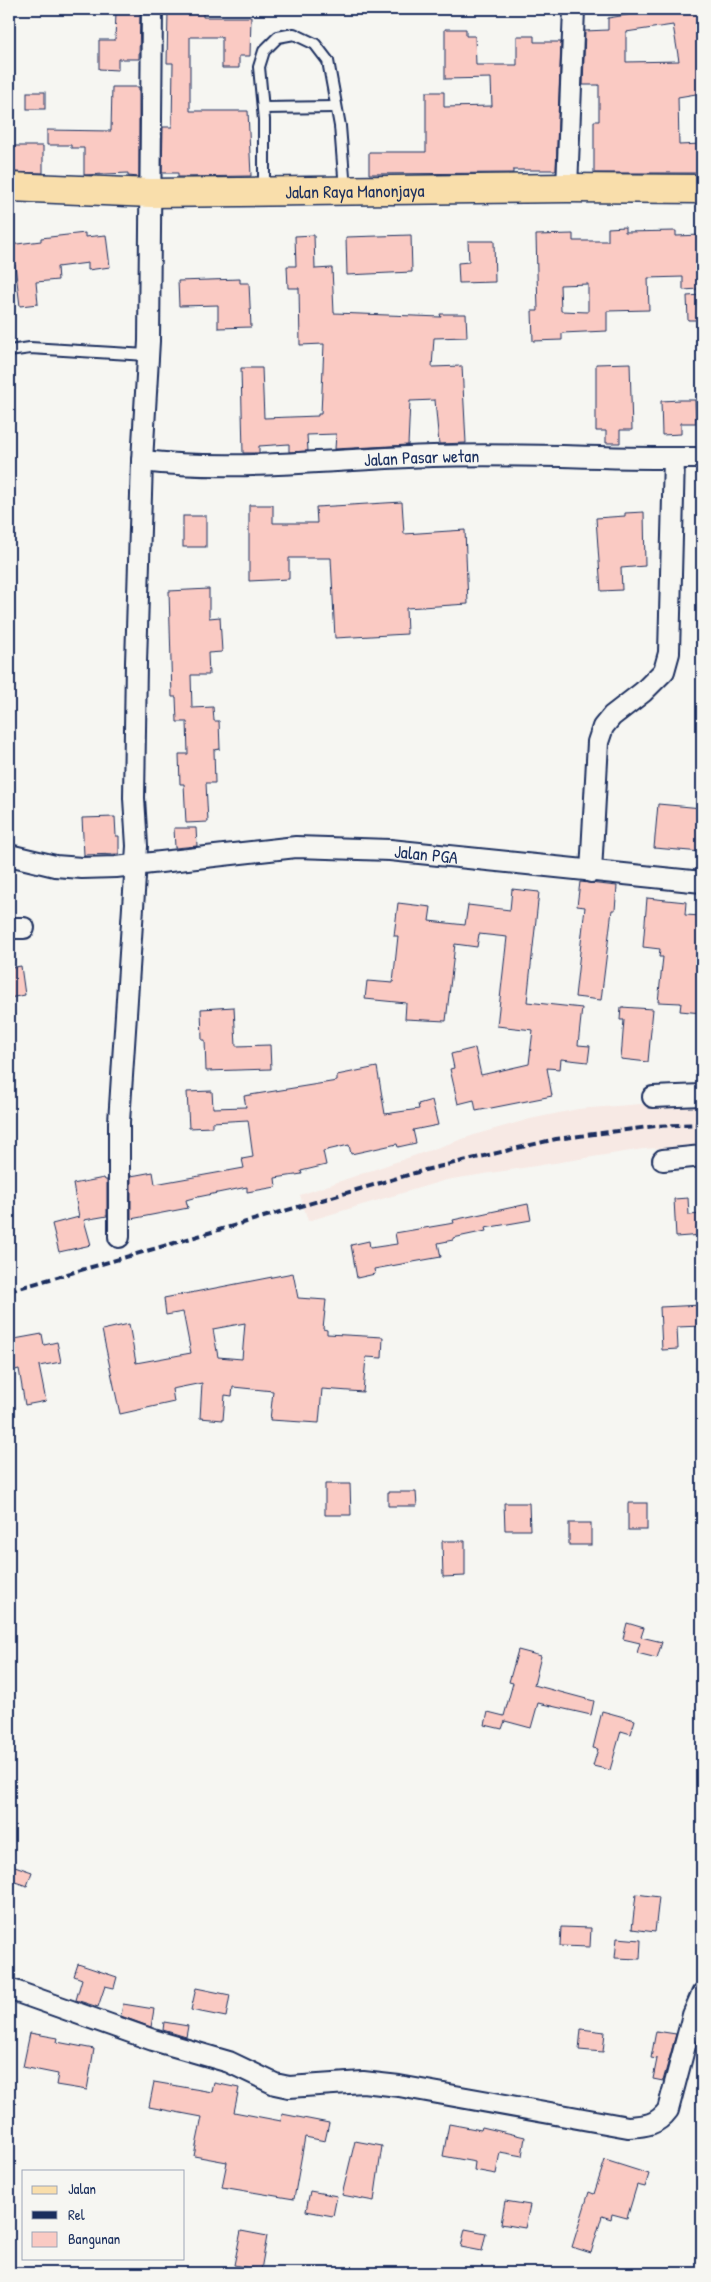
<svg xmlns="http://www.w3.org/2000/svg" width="711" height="2282" viewBox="0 0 711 2282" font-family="'Patrick Hand',sans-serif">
<rect width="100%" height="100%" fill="#f6f6f2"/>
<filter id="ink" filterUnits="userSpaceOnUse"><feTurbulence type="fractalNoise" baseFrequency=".02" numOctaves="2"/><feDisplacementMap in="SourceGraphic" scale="10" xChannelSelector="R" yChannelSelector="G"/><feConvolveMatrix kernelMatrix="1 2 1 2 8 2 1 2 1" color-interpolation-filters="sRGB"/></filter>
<g filter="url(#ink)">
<polygon fill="#f7e9e4" points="702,1103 702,1145 643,1149 446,1180 308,1221 300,1195 477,1134 530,1119 578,1109 641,1104"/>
<g fill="#facac3" stroke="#1b2f5e" fill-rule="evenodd">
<path d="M664 9H700L702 22 696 23 702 61V93L678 97 679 145 702 144V173H594V121H599V85H583L585 31 608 30V18ZM673 25 679 61 626 62V32Z"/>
<polygon points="168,11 203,12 203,17 251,17 250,56 239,56 239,68 222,68 222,37 190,37 190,111 248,111 251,176 178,177 178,173 162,173 163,127 172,127 173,63 167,63"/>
<polygon points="116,12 140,12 139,59 118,59 118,70 99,69 99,40 115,40"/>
<polygon points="445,29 466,29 466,36 475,36 476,65 517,65 517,36 534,36 534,42 561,42 556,170 513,170 513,173 369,174 369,152 426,152 426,92 444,92 444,107 492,106 491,78 445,79"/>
<polygon points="112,87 139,87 139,177 128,176 128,173 84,175 84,148 71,148 71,145 47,145 47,130 111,131"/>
<rect x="27" y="92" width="18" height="17"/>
<polygon points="9,146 43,146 43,173 9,172"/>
<path d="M625 227V232L676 231V236L702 235V259H698L699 289 683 290V277L648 278 649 310 607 311V331L562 333V340L533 341 532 311H538L536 235 573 234V241H608V228ZM588 284V312L561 311 560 285Z"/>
<polygon points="85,233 85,237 106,235 110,267 88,270 88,263 57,267 58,280 36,282 38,304 20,306 15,265 9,266 9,245 41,241 41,238"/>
<polygon points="314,235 315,269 332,268 334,313 441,317 440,314 466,314 467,337 434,338 432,367 462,366 466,443 439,444 435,400 410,401 408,445 335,449 336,434 307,435 308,451 289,452 289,444 259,446 259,453 243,453 241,368 262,368 264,418 318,416 318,414 321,414 324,344 300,345 299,288 288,288 287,266 296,266 295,236"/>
<polygon points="411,235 412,272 347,275 346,237"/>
<polygon points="468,241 494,241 495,282 459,283 458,263 469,262"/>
<polygon points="240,279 240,283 249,283 251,327 218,328 218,305 179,306 178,281"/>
<polygon points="702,295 702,320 688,320 687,296"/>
<polygon points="630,363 632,430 620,430 620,443 606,443 606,431 596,431 596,364"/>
<polygon points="680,400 695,400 696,423 681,423 681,434 662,435 661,401"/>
<polygon points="402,502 404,534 465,530 468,604 406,608 407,634 335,638 331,558 289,558 289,579 249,581 249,505 273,505 273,523 317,523 316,507"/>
<polygon points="644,512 645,566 621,568 622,590 601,591 596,518 625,516 625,513"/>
<rect x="183" y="516" width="23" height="31"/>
<polygon points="209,589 209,618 220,617 222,652 208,653 209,675 191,675 192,708 213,707 214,721 219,721 220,749 214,750 215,783 206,783 208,822 186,823 184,784 180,784 179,754 188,754 187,722 177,722 176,697 172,697 169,591"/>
<polygon points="658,804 702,808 702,852 654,848"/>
<polygon points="115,817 116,836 119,836 119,854 84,855 82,818"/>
<polygon points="174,828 196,828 197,846 175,848"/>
<polygon points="580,882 617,886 615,910 612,910 601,1000 575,997 585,907 577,906"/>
<polygon points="512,889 539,892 527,1002 582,1008 578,1045 590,1046 588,1062 561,1059 560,1069 547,1068 552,1096 476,1111 474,1100 458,1104 450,1069 454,1068 451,1054 475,1048 481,1075 529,1064 533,1030 497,1026 507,937 479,934 477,947 455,944 446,1021 405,1019 406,1003 365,999 367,981 393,983 398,936 394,936 398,903 431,907 429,921 465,925 468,905 510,910"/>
<polygon points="647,898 686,902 685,915 702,916 702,1013 680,1011 681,1003 658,1002 663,957 659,957 660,949 643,947"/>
<polygon points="21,966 25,995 9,998 9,968"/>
<polygon points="234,1007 236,1046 270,1045 271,1069 206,1071 205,1040 202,1040 201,1009"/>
<polygon points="621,1007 653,1009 648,1062 621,1059 624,1020 620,1020"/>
<polygon points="377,1067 385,1114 419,1109 418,1104 432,1100 438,1125 413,1130 416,1143 398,1147 397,1144 351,1154 349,1145 323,1151 326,1165 301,1171 302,1174 275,1178 276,1187 247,1192 247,1187 193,1198 186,1200 188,1208 131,1219 131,1176 153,1172 155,1184 244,1168 242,1159 253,1157 248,1120 212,1122 212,1127 189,1128 187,1092 212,1091 213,1108 246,1107 244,1096 337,1081 337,1075"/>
<polygon points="104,1178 105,1180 107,1180 107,1216 84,1220 91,1245 59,1252 52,1224 79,1217 73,1184"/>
<polygon points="688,1198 689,1215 702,1214 702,1235 676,1237 674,1199"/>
<polygon points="528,1204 531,1220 485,1228 486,1231 453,1238 453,1240 438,1243 441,1257 374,1269 375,1274 357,1278 351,1245 369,1241 370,1248 397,1244 395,1233 454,1223 453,1220"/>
<path d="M293 1273 298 1298 326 1300 323 1329 327 1330V1334L383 1337 382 1358 366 1357 363 1392 322 1389 319 1423 270 1420 273 1391 233 1387 232 1396 225 1395 223 1420 200 1418 202 1383 172 1389 174 1402 120 1414 102 1330 129 1324 136 1363 191 1353 183 1312 166 1315 164 1298ZM245 1323 242 1359 218 1357 213 1329Z"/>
<polygon points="702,1305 702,1326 677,1327 678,1349 662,1350 660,1307"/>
<polygon points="42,1334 44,1345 57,1342 61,1362 39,1366 46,1401 25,1405 19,1369 11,1371 9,1340"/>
<polygon points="325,1484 350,1484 351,1515 325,1515"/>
<polygon points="388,1492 416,1492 417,1506 388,1506"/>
<polygon points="504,1503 529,1503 530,1530 505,1530"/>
<rect x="628" y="1503" width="19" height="27"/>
<rect x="569" y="1523" width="22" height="22"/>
<polygon points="442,1541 465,1541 465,1576 443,1577"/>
<polygon points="627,1623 644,1628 641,1637 662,1642 657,1658 637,1653 640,1643 623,1639"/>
<polygon points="518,1650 541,1656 534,1685 594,1701 591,1715 538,1703 531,1728 505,1721 502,1729 485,1725 488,1712 504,1716 513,1683 509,1682"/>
<polygon points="602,1711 635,1720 631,1734 621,1731 610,1770 593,1766 598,1749 593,1748"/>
<polygon points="9,1864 32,1872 27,1886 9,1880"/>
<polygon points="636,1894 659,1897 655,1932 632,1929"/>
<polygon points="561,1927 591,1928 590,1947 560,1946"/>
<polygon points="617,1938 641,1940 640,1959 615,1958"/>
<polygon points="78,1964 117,1977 114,1988 105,1986 98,2007 76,2000 82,1979 74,1976"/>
<polygon points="196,1988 230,1995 226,2017 191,2010"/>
<polygon points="123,2004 154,2009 151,2027 121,2016"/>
<polygon points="164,2022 188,2026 186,2037 163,2030"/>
<polygon points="581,2029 605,2032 603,2052 579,2050"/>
<polygon points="656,2031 676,2034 663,2081 653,2079 657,2059 651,2058"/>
<polygon points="30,2033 58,2038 57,2042 94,2049 87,2090 56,2085 58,2074 23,2067"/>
<polygon points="154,2082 212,2092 214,2083 239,2088 234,2112 281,2121 282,2114 329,2123 325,2141 305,2137 294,2199 222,2187 227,2162 194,2156 202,2117 149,2107"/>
<polygon points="449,2124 481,2130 482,2127 525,2137 522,2156 500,2152 496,2174 474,2170 475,2162 443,2156"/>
<polygon points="355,2141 382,2146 374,2201 342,2195"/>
<polygon points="605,2160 649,2174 645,2187 637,2185 627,2218 612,2214 611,2219 602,2216 591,2253 572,2247 589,2192 594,2194"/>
<polygon points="310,2191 337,2196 333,2216 306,2211"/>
<polygon points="505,2201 530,2205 525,2228 501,2224"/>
<polygon points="465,2229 486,2233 482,2251 461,2247"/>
<polygon points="241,2231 267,2236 261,2270 234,2265"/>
</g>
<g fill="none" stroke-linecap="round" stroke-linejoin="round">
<g stroke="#1b2f5e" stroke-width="14">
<g id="service">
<polyline points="263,108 336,107"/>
<polyline points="264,191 264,120 259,67 264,51 278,37 294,34 315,44 328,61 340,126 345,189"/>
<polyline points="9,351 30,348 147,355"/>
</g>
</g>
<g stroke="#1b2f5e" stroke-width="24">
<g id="minor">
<polyline points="567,188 574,9"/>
<path id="s1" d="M142 461C238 472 337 459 433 456 523 453 613 459 702 458"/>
<path id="s2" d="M9 855 55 866 82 868 116 867 296 847 390 850 702 882"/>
<polyline points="591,872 598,742 603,727 612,716 643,692 664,671 669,653 674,458"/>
<polyline points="9,928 24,928"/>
<polyline points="653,1097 702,1095"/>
<polyline points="663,1160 702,1156"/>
<polyline points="119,1237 119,1122 137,846 134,798 136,663 142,461 149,341 152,9"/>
<path d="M9 1989 153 2040 229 2062 275 2084 289 2087 363 2082 399 2086 628 2127C646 2126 657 2125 668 2110L693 2015 702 1994"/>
</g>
</g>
<g stroke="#1b2f5e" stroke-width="31">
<g id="primary">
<path id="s3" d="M9 187 151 193 567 188 702 189"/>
</g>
</g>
<use href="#service" stroke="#f6f6f2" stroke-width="10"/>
<use href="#minor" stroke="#f6f6f2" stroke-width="20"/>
<use href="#primary" stroke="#f9deab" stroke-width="28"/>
<polyline stroke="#1b2f5e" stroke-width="4" stroke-dasharray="8 4" stroke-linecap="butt" points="9,1291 425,1170 556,1139 656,1126 702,1124"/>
</g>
</g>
<g text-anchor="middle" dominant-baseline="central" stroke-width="5" stroke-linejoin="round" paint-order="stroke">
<g font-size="18" fill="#1b2f5e" stroke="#f6f6f2">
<text stroke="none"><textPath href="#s3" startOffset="346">Jalan Raya Manonjaya</textPath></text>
<text stroke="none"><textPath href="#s1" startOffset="280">Jalan Pasar wetan</textPath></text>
<text stroke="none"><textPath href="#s2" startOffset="420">Jalan PGA</textPath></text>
</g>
</g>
<rect width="711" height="2282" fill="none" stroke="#f6f6f2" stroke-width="30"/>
<rect x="15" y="15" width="681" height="2252" fill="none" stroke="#1b2f5e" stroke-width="2" filter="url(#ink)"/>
<rect x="22" y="2170" width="162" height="90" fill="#f6f6f2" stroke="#9ea6b7"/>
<rect x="32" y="2186" width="25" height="8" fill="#f9deab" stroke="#9ea6b7"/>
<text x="68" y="2194" font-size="15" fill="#1b2f5e">Jalan</text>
<rect x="32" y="2211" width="25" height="8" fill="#1b2f5e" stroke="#9ea6b7"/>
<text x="68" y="2220" font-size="15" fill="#1b2f5e">Rel</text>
<rect x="32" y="2232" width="25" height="15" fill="#facac3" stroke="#9ea6b7"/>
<text x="68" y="2244" font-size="15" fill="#1b2f5e">Bangunan</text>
</svg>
